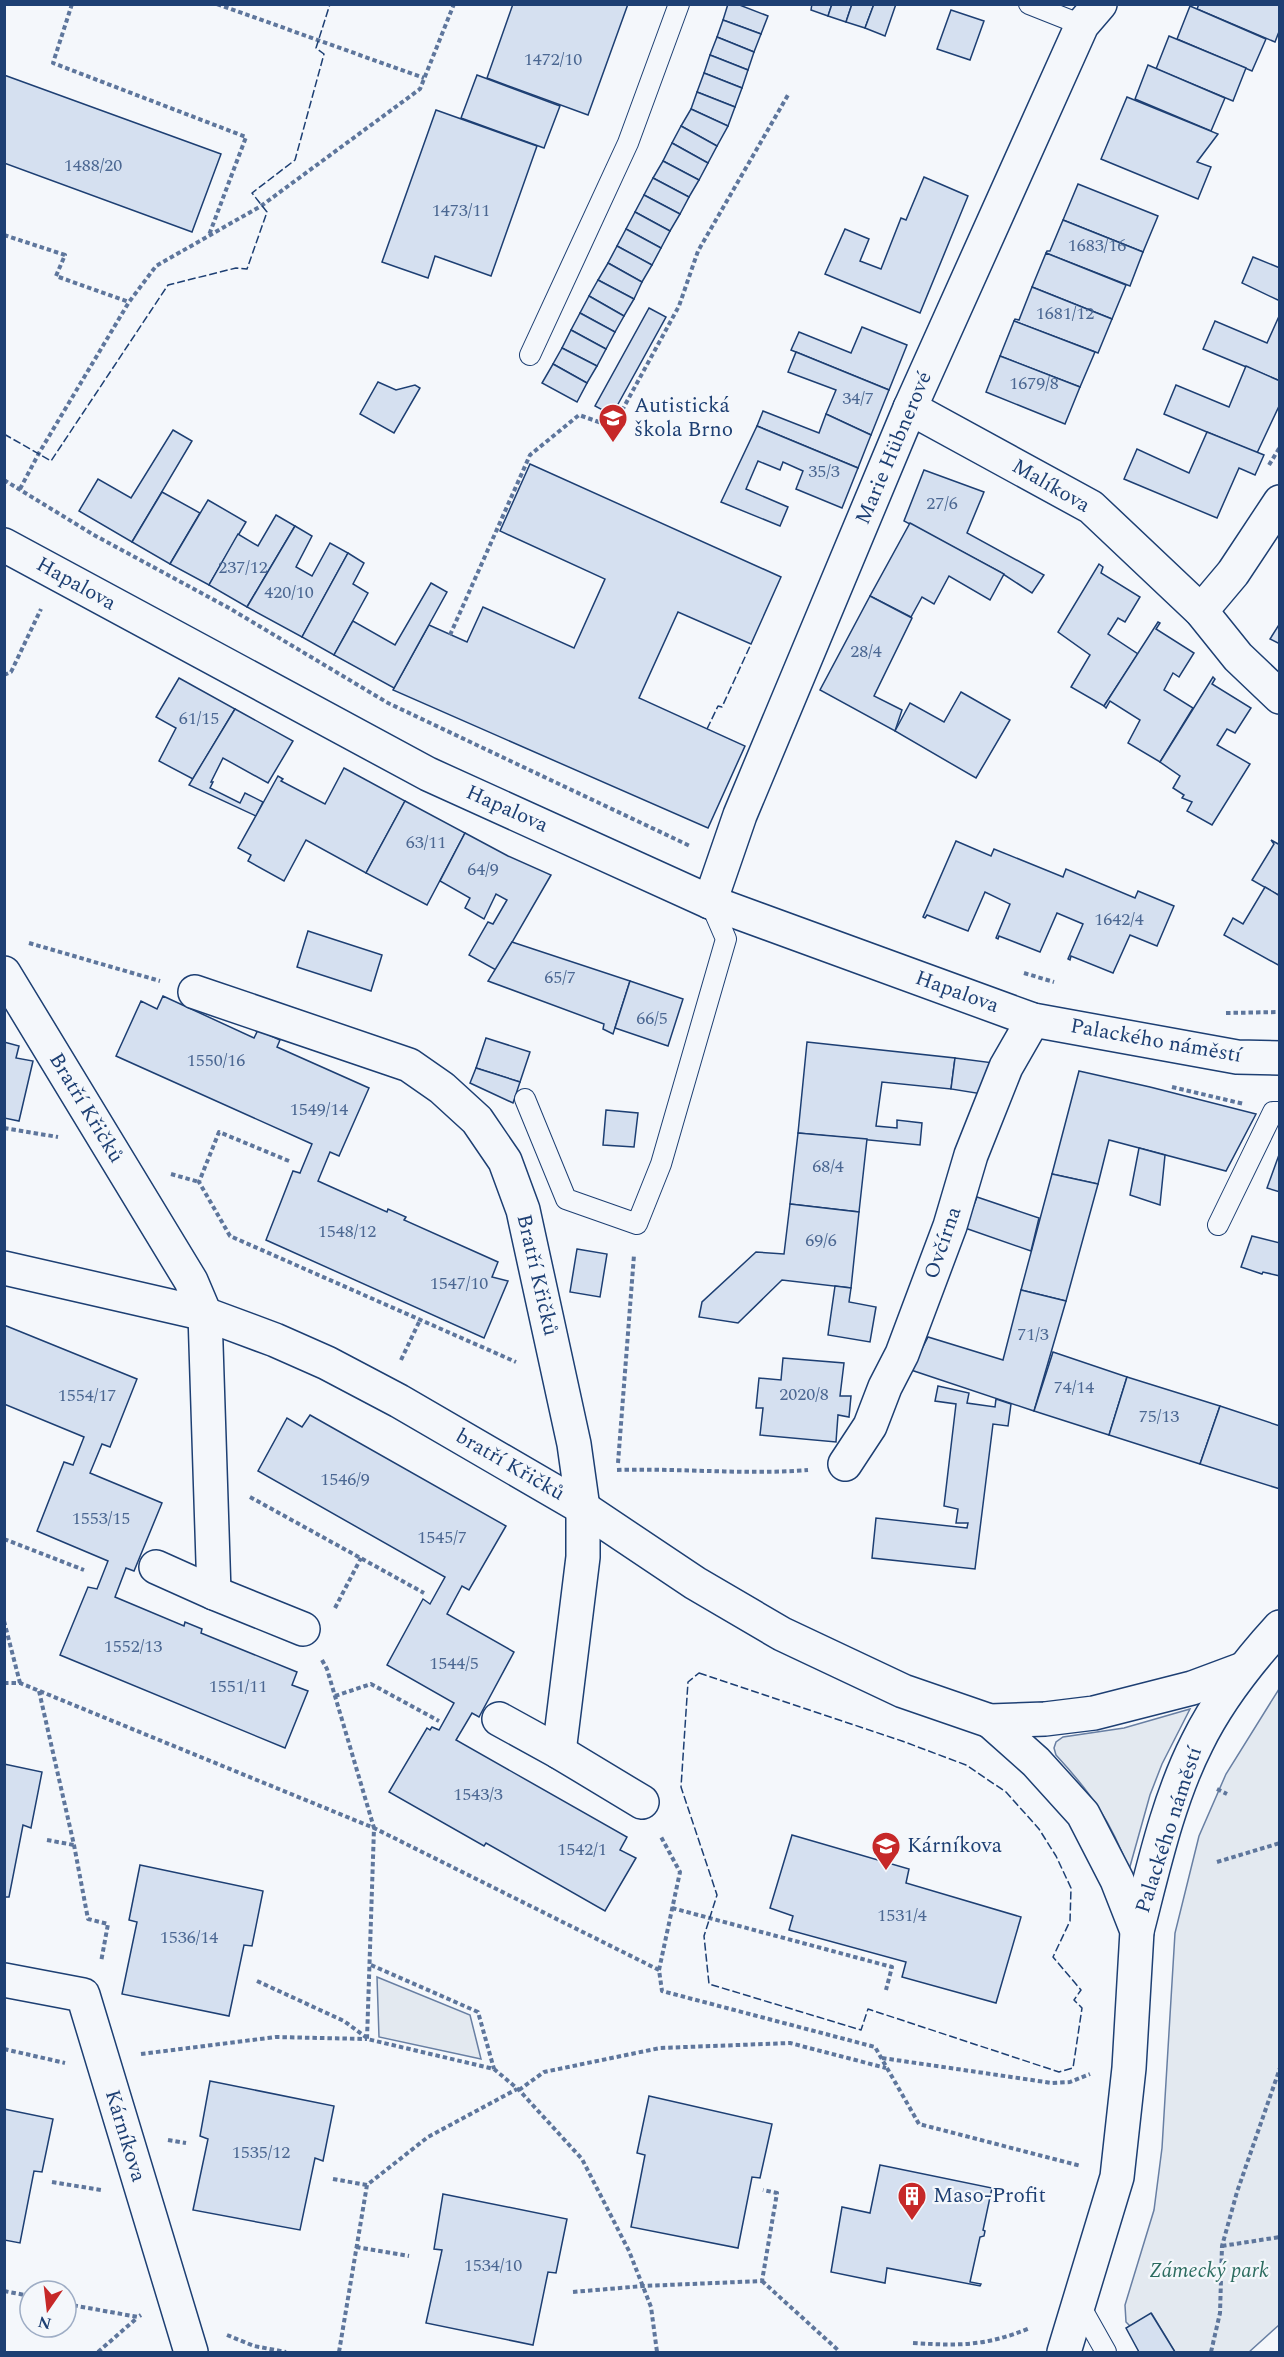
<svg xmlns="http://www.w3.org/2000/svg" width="1284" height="2357" viewBox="0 0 1284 2357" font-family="Spectral,serif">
<rect width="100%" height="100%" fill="#f4f7fb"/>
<g fill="#e3e9f0" stroke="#687fa3" stroke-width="1.5">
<polygon points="1279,1689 1279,2325 1249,2352 1175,2352 1152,2314 1130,2326 1126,2322 1125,2305 1154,2210 1162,2148 1175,1933 1199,1836 1226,1774"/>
<path d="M1190 1709 1162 1764 1150 1795 1129 1870C1111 1821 1091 1793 1056 1755L1054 1748 1056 1742 1063 1737 1124 1728Z"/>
<polygon points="377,1977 470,2015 481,2059 379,2037"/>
</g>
<g fill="#d5e0f0" stroke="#1d3f73" stroke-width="1.5">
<polygon points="513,4 628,4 588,115 487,78"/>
<polygon points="728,4 737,4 768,16 761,34 723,20"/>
<polygon points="812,4 832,4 828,16 811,10"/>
<polygon points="832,4 852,4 846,22 828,16"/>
<polygon points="852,4 874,4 865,28 846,22"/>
<polygon points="874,4 896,4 885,36 865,28"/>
<polygon points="1199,4 1280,4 1280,29 1275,42 1197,9"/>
<polygon points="1190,6 1266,39 1252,71 1177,39"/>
<polygon points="951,10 984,21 970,60 937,49"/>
<polygon points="723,20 761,34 754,52 717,37"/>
<polygon points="1169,36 1246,68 1233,101 1156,69"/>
<polygon points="717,37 754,52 748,70 710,55"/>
<polygon points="710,55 748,70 742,88 704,73"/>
<polygon points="1148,65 1225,98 1211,131 1135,99"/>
<polygon points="704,73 742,88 735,107 697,92"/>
<polygon points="4,75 221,154 192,232 4,163"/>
<polygon points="477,75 560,106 544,148 461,118"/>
<polygon points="697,92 735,107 728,126 691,109"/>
<polygon points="1127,97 1218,134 1197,162 1211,167 1198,199 1101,159"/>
<polygon points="691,109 728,126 717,146 681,126"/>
<polygon points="436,110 537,146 491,276 435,256 428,278 382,262"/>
<polygon points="681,126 717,146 708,163 672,143"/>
<polygon points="672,143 708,163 699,180 663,161"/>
<polygon points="663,161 699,180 689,197 653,178"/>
<polygon points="924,177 968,196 920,313 825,274 845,229 869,239 860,261 881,269 901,218 906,220"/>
<polygon points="653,178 689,197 680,214 644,195"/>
<polygon points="1078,184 1158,216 1143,252 1063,220"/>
<polygon points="644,195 680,214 670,231 635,212"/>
<polygon points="635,212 670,231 661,248 626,229"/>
<polygon points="1063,220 1143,252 1130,286 1046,253 1047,251 1050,251"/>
<polygon points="626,229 661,248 652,265 617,246"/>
<polygon points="617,246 652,265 642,282 608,263"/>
<polygon points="1046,253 1126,285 1112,319 1032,287"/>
<polygon points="1253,257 1280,268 1280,301 1242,283"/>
<polygon points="608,263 642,282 634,299 598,280"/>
<polygon points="598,280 634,299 624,316 589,296"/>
<polygon points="1032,287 1112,319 1098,353 1014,321 1015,319 1019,320"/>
<polygon points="589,296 624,316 615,332 580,313"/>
<polygon points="649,308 666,317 612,415 595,406"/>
<polygon points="580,313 615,332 606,349 571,330"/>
<polygon points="1280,314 1280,381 1203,349 1215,321 1267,343"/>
<polygon points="1014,321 1095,352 1080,387 1000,356"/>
<polygon points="862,327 907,345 889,390 791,350 799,332 851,353"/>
<polygon points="571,330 606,349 597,366 562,348"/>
<polygon points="562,348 597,366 587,383 553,364"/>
<polygon points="796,352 889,390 871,435 826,414 836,390 788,372"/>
<polygon points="1000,356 1080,387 1065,424 986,392"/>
<polygon points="553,364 587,383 577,402 542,383"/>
<polygon points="1246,366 1280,381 1280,404 1257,453 1164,414 1176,385 1229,407"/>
<polygon points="378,382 396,390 415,385 420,388 394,433 360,414"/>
<polygon points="763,411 819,433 826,414 871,435 858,468 757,426"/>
<polygon points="757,426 858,468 842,508 796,489 803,471 783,462 780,470 758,461 746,489 788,507 780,526 721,502"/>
<polygon points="173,430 192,441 132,542 79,511 98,479 131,498"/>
<polygon points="1207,432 1264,455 1255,475 1239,468 1217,518 1124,479 1137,449 1189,473"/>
<polygon points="530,464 781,577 751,644 678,612 639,698 745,746 708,828 393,690 429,625 467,642 483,607 574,648 605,579 500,531"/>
<polygon points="924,470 984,492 967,533 1044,575 1032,593 1000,572 904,521"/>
<polygon points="162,492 200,513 170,564 132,542"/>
<polygon points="208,500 246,522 209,585 170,564"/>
<polygon points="276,515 295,526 247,607 209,585 238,534 258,546"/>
<polygon points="910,523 1004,574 990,600 949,576 934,604 922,597 911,617 870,596"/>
<polygon points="295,526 312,536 296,567 312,576 330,543 348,553 302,637 247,607"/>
<polygon points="348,553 364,563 353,584 368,593 334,655 302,637"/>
<polygon points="1099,564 1103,567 1101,573 1140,597 1125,622 1118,618 1108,634 1138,654 1104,706 1071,687 1090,655 1058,632"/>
<polygon points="431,583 447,592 394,688 334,655 353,621 395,645"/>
<polygon points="870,596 912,618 874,696 902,710 895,731 820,690"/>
<polygon points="1158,622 1160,623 1156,629 1194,653 1179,677 1173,673 1164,690 1193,708 1160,762 1128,743 1140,720 1110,701 1106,708 1104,706"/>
<polygon points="1280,623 1280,644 1270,639"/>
<polygon points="1213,677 1215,679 1212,684 1251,708 1235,733 1227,729 1217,745 1250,764 1212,825 1187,811 1192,802 1182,798 1184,795 1173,788 1180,776 1160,762"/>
<polygon points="179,678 235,709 193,779 159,761 176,728 156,717"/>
<polygon points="961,692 1010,720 976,778 895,731 910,703 944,722"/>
<polygon points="235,709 293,741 268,783 223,758 211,782 213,782 210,788 240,803 245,793 263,802 256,816 189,785"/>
<polygon points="344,768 405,801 366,873 306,840 284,881 248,861 251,855 238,848 278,776 283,779 281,781 325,804"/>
<polygon points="405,801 465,833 427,905 366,873"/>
<polygon points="465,833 508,856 551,875 496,970 469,955 488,922 493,924 507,900 496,894 484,919 465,908 470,898 440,881"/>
<polygon points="1271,840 1280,845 1280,896 1252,880 1274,844"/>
<polygon points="956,841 991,856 994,849 1063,877 1066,869 1135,898 1138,891 1174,906 1157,946 1130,935 1113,973 1071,956 1070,960 1068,959 1083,924 1057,913 1040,952 999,936 998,939 996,938 1010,904 985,892 968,931 927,915 925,918 923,917"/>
<polygon points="1265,887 1280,896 1280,966 1224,935 1233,918 1243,924"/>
<polygon points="308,931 382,955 371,991 297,967"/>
<polygon points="512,942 630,981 613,1034 603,1029 604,1024 488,981"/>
<polygon points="630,981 683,999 668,1046 615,1028"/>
<polygon points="163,996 254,1038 258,1030 280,1040 277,1047 369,1088 339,1156 330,1152 318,1181 387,1212 388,1209 406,1217 404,1220 498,1262 492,1277 508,1281 484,1338 266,1240 293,1171 300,1173 312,1144 116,1056 141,1001 157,1009"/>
<polygon points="486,1038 530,1052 520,1082 476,1068"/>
<polygon points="4,1042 19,1046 16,1058 33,1061 19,1121 4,1118"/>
<polygon points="807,1042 955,1058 951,1089 882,1082 876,1126 897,1128 897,1120 922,1123 920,1145 798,1133"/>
<polygon points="955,1058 994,1063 982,1094 951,1089"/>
<polygon points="476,1068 520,1082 513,1103 470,1083"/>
<polygon points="1079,1071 1150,1087 1256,1114 1226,1171 1109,1140 1098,1184 1052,1174"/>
<polygon points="606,1110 638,1113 634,1147 603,1145"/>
<polygon points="798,1133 867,1139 859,1212 790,1204"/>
<polygon points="1139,1148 1165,1155 1160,1205 1130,1195"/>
<polygon points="1280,1152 1280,1192 1267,1188"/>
<polygon points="1052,1174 1098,1184 1066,1301 1021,1290"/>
<polygon points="977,1197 1039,1218 1031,1251 965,1228"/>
<polygon points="790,1204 859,1212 851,1288 782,1280 738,1323 699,1317 702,1302 756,1252 784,1254"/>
<polygon points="1252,1236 1280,1243 1280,1276 1263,1272 1262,1274 1241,1267"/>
<polygon points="577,1249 607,1254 600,1297 570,1292"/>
<polygon points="835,1286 851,1288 849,1302 876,1307 870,1342 828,1335"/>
<polygon points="1021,1290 1066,1301 1034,1411 911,1370 928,1337 1003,1360"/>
<polygon points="4,1325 137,1379 110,1447 102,1444 90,1473 162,1503 134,1571 126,1568 115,1597 184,1626 185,1622 202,1629 201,1633 297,1672 292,1685 308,1691 285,1748 60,1655 88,1587 97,1589 108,1561 37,1531 64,1462 73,1465 84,1437 4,1404"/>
<polygon points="1053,1352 1127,1377 1109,1435 1034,1411"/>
<polygon points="783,1358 844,1363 840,1396 851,1396 849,1417 838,1415 836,1442 760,1435 763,1408 756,1408 759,1378 781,1380"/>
<polygon points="1127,1377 1220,1406 1200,1464 1109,1435"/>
<polygon points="938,1386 969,1393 967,1403 995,1407 996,1399 1011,1404 1008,1426 993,1424 975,1569 872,1558 876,1518 967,1528 968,1523 956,1523 958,1509 944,1506 956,1404 935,1401"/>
<polygon points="1220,1406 1280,1426 1280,1489 1200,1464"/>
<polygon points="310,1415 506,1526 469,1590 462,1586 447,1614 514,1652 479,1717 472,1713 456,1740 627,1837 620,1850 636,1858 605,1911 486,1843 484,1846 389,1792 427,1728 430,1730 432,1727 439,1730 454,1703 387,1665 423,1599 430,1604 445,1577 258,1471 287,1418 302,1427"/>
<polygon points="4,1764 42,1772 31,1828 23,1825 9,1897 4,1897"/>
<polygon points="792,1835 909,1869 906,1883 1021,1917 996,2003 902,1977 906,1962 789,1930 793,1916 770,1908"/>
<polygon points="140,1865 263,1891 252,1946 244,1945 229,2016 122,1994 137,1922 129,1920"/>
<polygon points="210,2081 334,2106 323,2161 315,2158 300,2230 193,2210 208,2139 200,2136"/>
<polygon points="649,2096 772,2124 760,2178 752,2177 738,2248 631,2227 645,2155 637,2153"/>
<polygon points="4,2109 53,2119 42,2172 34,2171 20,2243 4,2240"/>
<polygon points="880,2165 992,2188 983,2230 985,2231 984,2236 980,2237 970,2282 981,2284 980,2286 887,2268 885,2283 831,2272 842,2207 870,2213"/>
<polygon points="443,2194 567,2219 556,2273 548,2272 533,2345 426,2323 442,2250 434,2249"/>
<polygon points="1151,2313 1175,2352 1139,2352 1126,2328"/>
</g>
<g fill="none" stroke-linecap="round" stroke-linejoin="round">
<g stroke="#1d3f73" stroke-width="22">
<g id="lane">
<polyline points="1029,4 1082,25"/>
<polyline points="530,355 628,143 679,4"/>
<polyline points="525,1099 566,1199 637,1224 661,1164 726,939 710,902"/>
<polyline points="1218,1225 1273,1112 1280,1112"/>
<polyline points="1079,2304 1106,2352"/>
</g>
</g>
<g stroke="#1d3f73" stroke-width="36">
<g id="street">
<polyline points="910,408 1091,507 1201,611 1238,657 1280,697"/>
<polyline points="1201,611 1233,573 1280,502"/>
<polyline points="710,902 740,815 910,408 1082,25 1100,4"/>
<polyline points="4,973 191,1281 205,1314 214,1593"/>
<polyline points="195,992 409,1065 442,1088 477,1120 505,1161 523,1210 574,1444 583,1508 583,1557 559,1752"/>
<polyline points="4,1268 205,1314 275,1340 327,1363 399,1401 583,1508 695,1583 782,1634 903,1691 990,1721 1045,1719 1094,1713 1192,1688 1243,1669"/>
<polyline points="845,1464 870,1426 885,1387 902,1354 950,1226 971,1155 1006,1067 1033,1020"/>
<polyline points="156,1567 214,1593 303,1629"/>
<polyline points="499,1719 559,1752 642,1802"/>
<polyline points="990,1721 1036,1762 1083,1814 1117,1880 1137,1931 1129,2068 1117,2177 1064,2352"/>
<path d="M1137 1931C1153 1869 1168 1800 1197 1743 1218 1700 1248 1662 1280 1627"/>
<polyline points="4,1980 83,1995 191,2352"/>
</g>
</g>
<g stroke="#1d3f73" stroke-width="36">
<polyline id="secondary" points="4,545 428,774 710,902 1033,1020 1237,1057 1280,1058"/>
</g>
<g stroke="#5e769c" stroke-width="4" stroke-dasharray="4.5 3" stroke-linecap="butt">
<polyline points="72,4 53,63 246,137 209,235"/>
<polyline points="217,4 424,78"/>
<polyline points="4,235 65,255 56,276 129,302"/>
<polyline points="1269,465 1280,447"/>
<polyline points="4,480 94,535 229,608 388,703 690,846"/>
<polyline points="20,489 39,453 129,302 156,266 261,206 420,89 454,4"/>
<polyline points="450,635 530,455 579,415 613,427 679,306 698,251 788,95"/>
<polyline points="4,675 11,672 41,609"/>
<polyline points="29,943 160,981"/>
<polyline points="1024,973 1054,982"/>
<polyline points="1226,1013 1280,1012"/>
<polyline points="1172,1087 1244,1104"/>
<polyline points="4,1128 58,1137"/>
<polyline points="289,1161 219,1132 199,1182 230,1236 516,1362"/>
<polyline points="171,1174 199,1182"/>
<polyline points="401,1360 420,1320"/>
<polyline points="618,1463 634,1255"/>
<path d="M617 1470C681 1468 744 1475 808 1470"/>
<polyline points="250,1497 424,1593"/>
<polyline points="4,1539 84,1570"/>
<polyline points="335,1608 361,1558"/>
<polyline points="4,1621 20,1683"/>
<polyline points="322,1660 327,1669 374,1828 367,2039 494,2069 519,2090 582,2159 629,2251 651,2307 657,2352"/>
<polyline points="4,1683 20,1683 374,1828 659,1970 662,1991 875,2047 919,2124 1081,2166"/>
<polyline points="39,1691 74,1845 88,1919 108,1924 101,1962"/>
<polyline points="335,1696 371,1684 439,1721"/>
<polyline points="1217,1789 1227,1794"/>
<polyline points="47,1840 74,1845"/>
<polyline points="1217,1862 1280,1843"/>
<polyline points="672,1908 892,1967 886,1990"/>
<polyline points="371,1965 478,2012 494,2069"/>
<polyline points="659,1970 680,1872 660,1835"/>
<polyline points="257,1981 344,2021 367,2038"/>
<polyline points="4,2049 65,2063"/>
<polyline points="141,2054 276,2037 367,2039"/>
<polyline points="882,2058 1052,2083 1070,2082 1090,2074"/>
<polyline points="519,2090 544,2072 660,2048 790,2043 886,2068"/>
<polyline points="168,2140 186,2143"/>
<polyline points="333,2179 367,2185"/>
<polyline points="52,2182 101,2190"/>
<polyline points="1222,2246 1280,2237"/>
<polyline points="356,2247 409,2256"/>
<polyline points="762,2281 839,2351"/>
<polyline points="4,2291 30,2296"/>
<polyline points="573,2292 643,2286 762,2281 777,2193 763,2190"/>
<polyline points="66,2304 138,2317 141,2315"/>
<polyline points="227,2335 254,2346 286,2352"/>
<path d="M913 2343C960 2346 986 2346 1030 2328"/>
<polyline points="98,2352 137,2318"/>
<polyline points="339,2352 367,2185 428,2137 517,2089"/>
<polyline points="1211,2352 1220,2313 1222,2246 1237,2192 1280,2068"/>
</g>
<use href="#lane" stroke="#f4f7fb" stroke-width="20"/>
<use href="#street" stroke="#f4f7fb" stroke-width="33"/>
<use href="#secondary" stroke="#f4f7fb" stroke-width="33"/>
<g stroke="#1d3f73" stroke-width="1.5" stroke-dasharray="8 3" stroke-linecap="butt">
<polyline points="4,434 51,461 168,285 236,268 247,269 267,212 252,193 295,160 324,54 316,48 330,4"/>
<polyline points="707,729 718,706 722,707 751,644"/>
<polygon points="699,1673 902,1741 966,1765 1006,1792 1039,1829 1056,1856 1071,1888 1070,1921 1053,1957 1081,1990 1074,2000 1082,2008 1073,2068 1059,2072 868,2009 861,2030 709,1984 704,1936 717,1895 681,1787 688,1682"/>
</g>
</g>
<defs>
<g id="school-pin" transform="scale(1.5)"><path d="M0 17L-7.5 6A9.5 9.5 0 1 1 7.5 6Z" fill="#c62828" stroke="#f4f7fb"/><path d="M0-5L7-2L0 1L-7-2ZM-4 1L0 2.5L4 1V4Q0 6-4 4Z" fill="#fff"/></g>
<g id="building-pin" transform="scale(1.5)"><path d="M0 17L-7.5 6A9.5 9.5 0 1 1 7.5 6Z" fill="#c62828" stroke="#f4f7fb"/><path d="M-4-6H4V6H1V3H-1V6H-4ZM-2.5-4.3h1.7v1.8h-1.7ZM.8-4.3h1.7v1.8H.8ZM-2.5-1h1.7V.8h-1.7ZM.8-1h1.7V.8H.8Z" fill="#fff"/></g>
</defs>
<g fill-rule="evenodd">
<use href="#school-pin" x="613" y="418"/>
<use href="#school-pin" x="886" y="1846"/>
<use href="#building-pin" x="912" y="2196"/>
</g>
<g text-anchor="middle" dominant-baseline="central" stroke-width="4.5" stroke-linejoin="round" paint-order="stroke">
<g font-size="18" fill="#4b6792">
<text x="553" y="59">1472/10</text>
<text x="93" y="165">1488/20</text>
<text x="461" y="210">1473/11</text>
<text x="1097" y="245">1683/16</text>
<text x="1065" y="313">1681/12</text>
<text x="1034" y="383">1679/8</text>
<text x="858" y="398">34/7</text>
<text x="824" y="471">35/3</text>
<text x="942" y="503">27/6</text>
<text x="243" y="567">237/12</text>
<text x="289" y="592">420/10</text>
<text x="866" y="651">28/4</text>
<text x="199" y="718">61/15</text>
<text x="426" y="842">63/11</text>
<text x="483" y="869">64/9</text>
<text x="1119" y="919">1642/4</text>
<text x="560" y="977">65/7</text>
<text x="652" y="1018">66/5</text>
<text x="216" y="1060">1550/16</text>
<text x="319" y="1109">1549/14</text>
<text x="828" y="1166">68/4</text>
<text x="347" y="1231">1548/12</text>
<text x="821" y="1240">69/6</text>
<text x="459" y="1283">1547/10</text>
<text x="1033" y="1334">71/3</text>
<text x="1074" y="1387">74/14</text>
<text x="804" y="1394">2020/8</text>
<text x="87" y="1395">1554/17</text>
<text x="1159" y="1416">75/13</text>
<text x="345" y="1479">1546/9</text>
<text x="101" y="1518">1553/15</text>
<text x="442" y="1537">1545/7</text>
<text x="133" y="1646">1552/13</text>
<text x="454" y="1663">1544/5</text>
<text x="238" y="1686">1551/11</text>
<text x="478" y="1794">1543/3</text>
<text x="582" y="1849">1542/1</text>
<text x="902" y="1915">1531/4</text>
<text x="189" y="1937">1536/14</text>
<text x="261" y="2152">1535/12</text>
<text x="493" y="2265">1534/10</text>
</g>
<g font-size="21" fill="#1d3f73" stroke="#f4f7fb" text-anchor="start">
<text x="634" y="406">Autistická<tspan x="634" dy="24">škola Brno</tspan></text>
<text x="907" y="1846">Kárníkova</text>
<text x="933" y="2196">Maso-Profit</text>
</g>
<g font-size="21" fill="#1d3f73" stroke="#f4f7fb">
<text transform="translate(894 448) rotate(-67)">Marie Hübnerové</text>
<text transform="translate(1051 486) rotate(30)">Malíkova</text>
<text transform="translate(76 584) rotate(29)">Hapalova</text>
<text transform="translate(507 809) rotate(24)">Hapalova</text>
<text transform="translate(957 992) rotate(20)">Hapalova</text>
<text transform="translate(1156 1041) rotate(10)">Palackého náměstí</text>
<text transform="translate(86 1108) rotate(59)">Bratří Křičků</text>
<text transform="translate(943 1243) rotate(-71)">Ovčírna</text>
<text transform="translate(537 1275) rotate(77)">Bratří Křičků</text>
<text transform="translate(510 1465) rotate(30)">bratří Křičků</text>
<text transform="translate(1169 1830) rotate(-72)">Palackého náměstí</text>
<text transform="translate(125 2136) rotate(73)">Kárníkova</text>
</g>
<g font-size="21" font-style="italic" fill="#2c6c60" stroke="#f4f7fb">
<text x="1209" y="2271">Zámecký park</text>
</g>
</g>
<rect width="1284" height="2357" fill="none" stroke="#1d3f73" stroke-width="12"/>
<g transform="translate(48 2309) rotate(194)"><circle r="28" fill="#f4f7fb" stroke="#9eadc5" stroke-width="1.5"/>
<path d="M0-4.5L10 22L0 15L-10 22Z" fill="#c62828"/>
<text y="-9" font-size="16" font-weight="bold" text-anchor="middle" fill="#1d3f73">N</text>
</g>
</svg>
